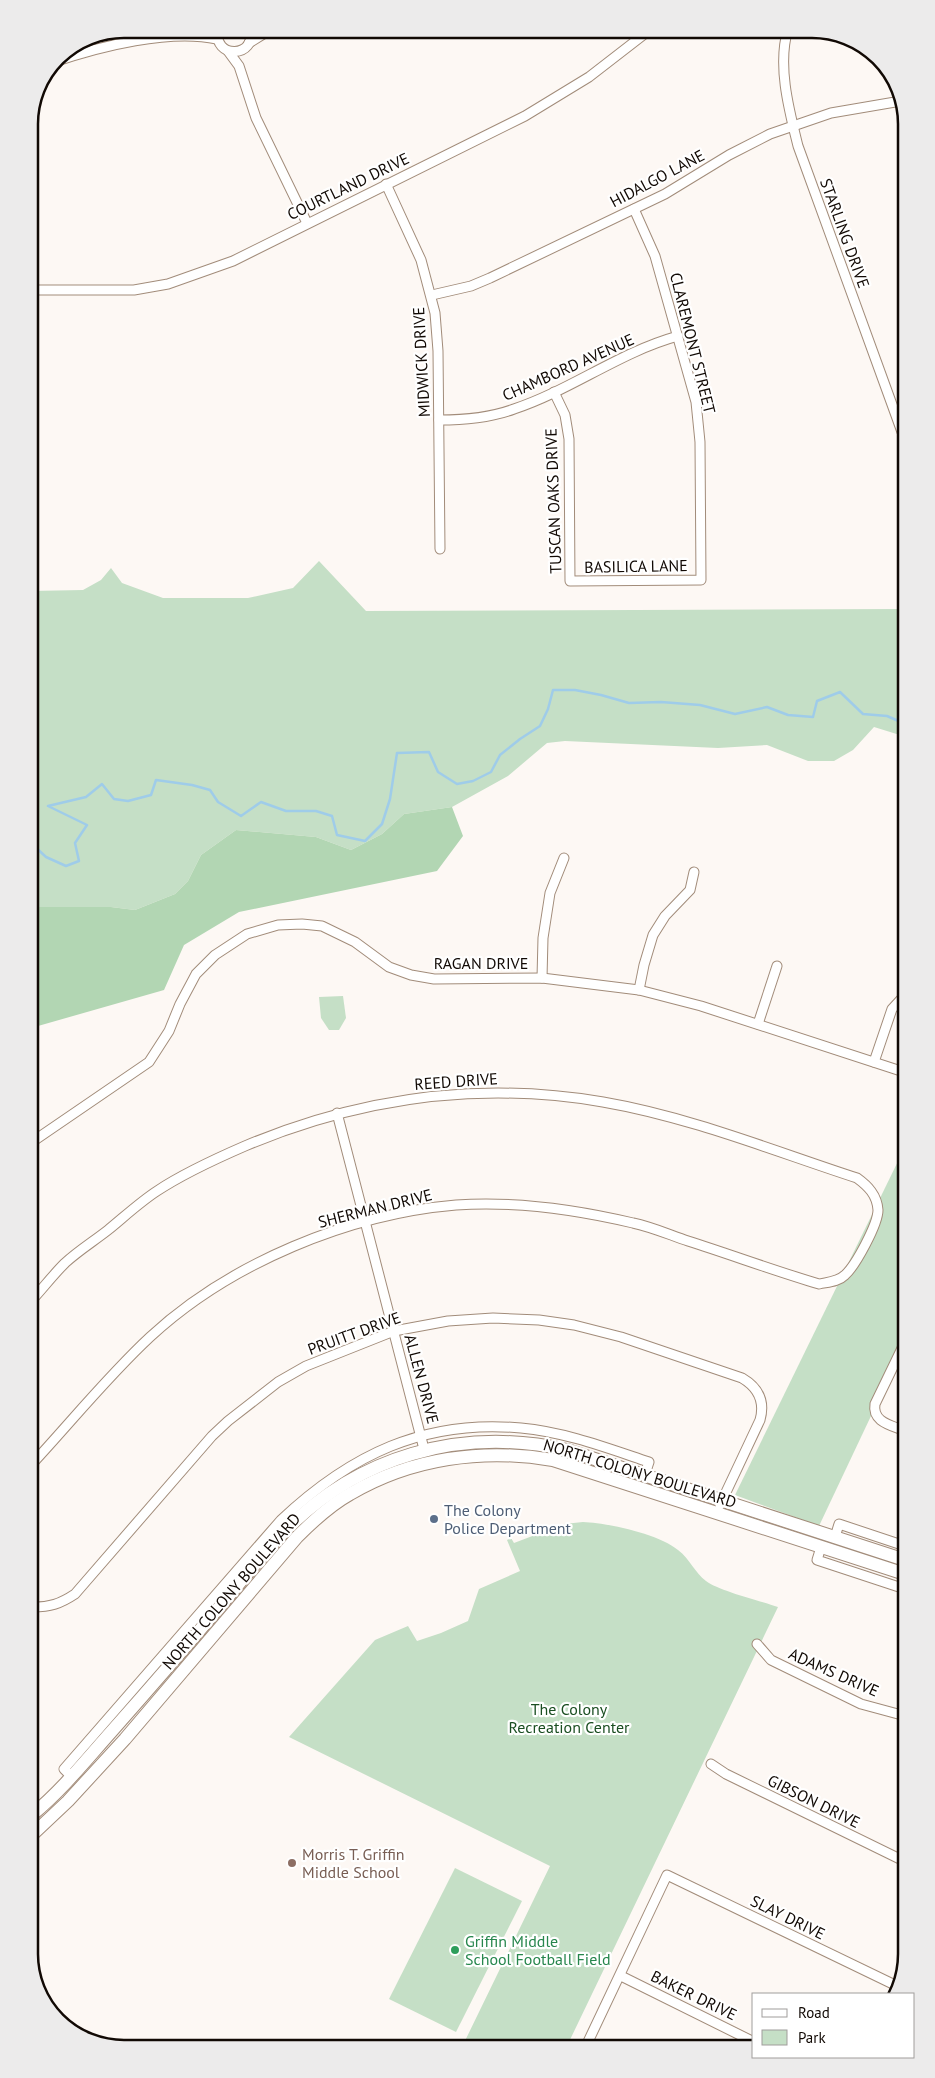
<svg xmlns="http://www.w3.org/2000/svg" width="935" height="2078" viewBox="0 0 935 2078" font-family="'PT Sans',sans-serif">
<rect width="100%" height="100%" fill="#fdf8f4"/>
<g fill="#c5dfc6">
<polygon points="319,561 366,611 903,609 903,736 874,727 853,750 834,761 808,761 767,745 718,748 565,741 547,743 508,776 452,807 404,814 382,834 351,850 316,837 236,830 201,855 188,881 175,894 135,910 111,907 31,907 30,591 83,590 101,580 111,568 122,583 163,598 248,598 293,588"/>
<polygon points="343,996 346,1018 339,1030 329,1030 321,1018 319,997"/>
<polygon points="904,1149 905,1344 819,1526 735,1495"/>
<path d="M583 1522C608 1523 659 1534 678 1550 690 1559 695 1573 706 1581 719 1591 761 1601 778 1607L567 2046 462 2047 550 1866 289 1737 375 1640 408 1626 417 1641 441 1633 468 1621 479 1589 520 1571 507 1540 511 1538 514 1543 564 1524Z"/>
<polygon points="455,1868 522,1901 456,2032 389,1999"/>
</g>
<polygon fill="#b2d6b3" points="452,807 463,836 437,871 239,912 184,945 164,990 31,1028 31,907 111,907 135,910 175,894 188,881 201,855 236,830 316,837 351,850 382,834 404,814"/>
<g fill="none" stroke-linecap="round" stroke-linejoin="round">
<polyline stroke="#9fcce9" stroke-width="2.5" points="31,843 46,857 66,866 79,861 75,843 87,825 48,806 86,797 102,784 114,799 128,801 151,795 156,780 192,785 210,790 218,802 241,816 261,802 286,811 316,811 332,816 337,835 365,841 382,824 390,799 397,753 429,752 438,772 457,784 473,781 491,772 500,755 520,739 540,726 548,709 553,690 575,690 601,695 629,703 661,702 700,705 735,714 767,707 788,715 813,717 817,701 840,692 863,714 887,716 903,723"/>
<g stroke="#a28c7a" stroke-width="11">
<g id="street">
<path d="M218 29C212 60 258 58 250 29"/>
<path d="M788 29C777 65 789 110 798 146L902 432"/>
<polyline points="249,43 265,33 292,29"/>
<polyline points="228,51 239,66 256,118 307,223"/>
<path d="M54 62C101 46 169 29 217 39"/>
<polyline points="386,184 421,260 435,313 438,351 440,549"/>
<polyline points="29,290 134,290 168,284 233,261 525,116 589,77 651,29"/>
<polyline points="432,295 471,286 490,278 665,194 729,155 770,134 831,113 901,101"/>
<polyline points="554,392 565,415 569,439 570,581 701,580 700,442 696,402 655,256 634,209"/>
<path d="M439 420C464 420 490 418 514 409 571 390 620 352 678 336"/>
<polyline points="542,978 543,938 550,893 564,858"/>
<polyline points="639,990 644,965 653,935 665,916 690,890 694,872"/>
<polyline points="758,1024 777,966"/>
<polyline points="874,1062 892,1009 904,996"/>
<polyline points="337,1113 424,1449"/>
<polyline points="32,1142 149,1062 169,1031 180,1004 196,974 215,955 247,934 278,925 302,924 322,926 355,942 389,967 411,975 434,979 542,978 639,990 701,1006 904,1072"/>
<path d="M32 1300C43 1288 53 1275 65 1263 78 1251 94 1241 108 1230 124 1217 140 1202 157 1191 184 1173 215 1159 245 1146 359 1098 480 1081 603 1102 690 1117 774 1151 857 1178 868 1186 877 1195 878 1210 878 1224 856 1265 845 1275 838 1282 828 1282 819 1284 775 1271 732 1255 688 1241 670 1235 652 1227 633 1223 578 1210 513 1201 456 1205 349 1214 230 1263 150 1337 108 1376 71 1422 32 1464"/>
<path d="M905 1342 875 1404C872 1422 891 1425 905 1431"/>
<polyline points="835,1537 839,1524 905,1546"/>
<polyline points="821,1547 817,1560 905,1589"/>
<path d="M33 1607C50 1607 60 1604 75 1594L212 1436 228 1421 278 1382 306 1366 394 1331 448 1321 493 1318 539 1320 574 1325 621 1337 742 1378C759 1388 765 1402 760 1420L720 1505"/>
<polyline points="757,1644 771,1660 861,1704 898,1714 906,1714"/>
<polyline points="711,1764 726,1774 906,1862"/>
<path d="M71 1776 64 1769 281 1520C350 1455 424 1419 521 1428 565 1432 607 1448 649 1462L645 1474"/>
<polyline points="621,1976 754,2042"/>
<polyline points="586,2046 667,1875 897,1986"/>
</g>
</g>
<g stroke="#a28c7a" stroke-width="14">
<g id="secondary">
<path d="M33 1814C62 1790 86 1760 111 1732 150 1688 189 1643 227 1598 245 1577 262 1554 281 1535 356 1456 461 1426 567 1450L905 1560"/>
<path d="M33 1834 68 1801 125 1739 297 1537C313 1521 330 1505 350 1494 411 1458 483 1448 553 1460L905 1574"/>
</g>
</g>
<use href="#street" stroke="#fff" stroke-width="9"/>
<use href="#secondary" stroke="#fff" stroke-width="12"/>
</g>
<circle fill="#5c6f8a" stroke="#fff" stroke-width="2" cx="434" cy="1519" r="5"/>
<circle fill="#8d6e63" stroke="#fff" stroke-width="2" cx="292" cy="1863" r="5"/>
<circle fill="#2e9e5b" stroke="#fff" stroke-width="2" cx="455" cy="1950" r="5"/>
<g text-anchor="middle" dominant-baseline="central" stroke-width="4.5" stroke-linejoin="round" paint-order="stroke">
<g font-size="16" fill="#110904" stroke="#fff">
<text transform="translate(657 178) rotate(-28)">HIDALGO LANE</text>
<text transform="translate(348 186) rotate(-26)">COURTLAND DRIVE</text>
<text transform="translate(845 233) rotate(70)">STARLING DRIVE</text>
<text transform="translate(693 343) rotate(76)">CLAREMONT STREET</text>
<text transform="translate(421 362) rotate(-93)">MIDWICK DRIVE</text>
<text transform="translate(568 367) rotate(-24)">CHAMBORD AVENUE</text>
<text transform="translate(553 501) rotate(-92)">TUSCAN OAKS DRIVE</text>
<text transform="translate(636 566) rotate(-1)">BASILICA LANE</text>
<text x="481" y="963">RAGAN DRIVE</text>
<text transform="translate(456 1081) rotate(-4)">REED DRIVE</text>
<text transform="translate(375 1208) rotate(-14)">SHERMAN DRIVE</text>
<text transform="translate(354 1333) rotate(-20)">PRUITT DRIVE</text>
<text transform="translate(422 1379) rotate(75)">ALLEN DRIVE</text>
<text transform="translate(640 1473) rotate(17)">NORTH COLONY BOULEVARD</text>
<text transform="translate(231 1591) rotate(-49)">NORTH COLONY BOULEVARD</text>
<text transform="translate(834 1672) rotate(24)">ADAMS DRIVE</text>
<text transform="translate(814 1801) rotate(26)">GIBSON DRIVE</text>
<text transform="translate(788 1917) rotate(26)">SLAY DRIVE</text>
<text transform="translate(694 1995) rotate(26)">BAKER DRIVE</text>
</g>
<g font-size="16" fill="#4e5e75" stroke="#fff" text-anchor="start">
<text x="444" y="1510">The Colony<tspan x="444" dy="18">Police Department</tspan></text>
</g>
<g font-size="16" fill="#1a4e21" stroke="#fff">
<text x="569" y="1709">The Colony<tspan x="569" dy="18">Recreation Center</tspan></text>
</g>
<g font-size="16" fill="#785e54" stroke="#fff" text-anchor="start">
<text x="302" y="1854">Morris T. Griffin<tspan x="302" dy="18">Middle School</tspan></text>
</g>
<g font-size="16" fill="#27864d" stroke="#fff" text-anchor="start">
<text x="465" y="1941">Griffin Middle<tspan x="465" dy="18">School Football Field</tspan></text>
</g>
</g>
<path d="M0 0H935V2078H0ZM124 38H812A86 86 0 0 1 898 124V1954A86 86 0 0 1 812 2040H124A86 86 0 0 1 38 1954V124A86 86 0 0 1 124 38Z" fill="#ecebeb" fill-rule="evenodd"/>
<path fill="none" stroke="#110904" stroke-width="2.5" d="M124 38H812A86 86 0 0 1 898 124V1954A86 86 0 0 1 812 2040H124A86 86 0 0 1 38 1954V124A86 86 0 0 1 124 38Z"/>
<rect x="752" y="1993" width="162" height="65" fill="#ffffff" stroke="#a09d9b"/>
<rect x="762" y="2009" width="25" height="8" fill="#ffffff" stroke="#a09d9b"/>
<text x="798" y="2018" font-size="15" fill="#110904">Road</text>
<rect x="762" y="2030" width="25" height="15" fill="#c5dfc6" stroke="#a09d9b"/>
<text x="798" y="2043" font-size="15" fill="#110904">Park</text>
</svg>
